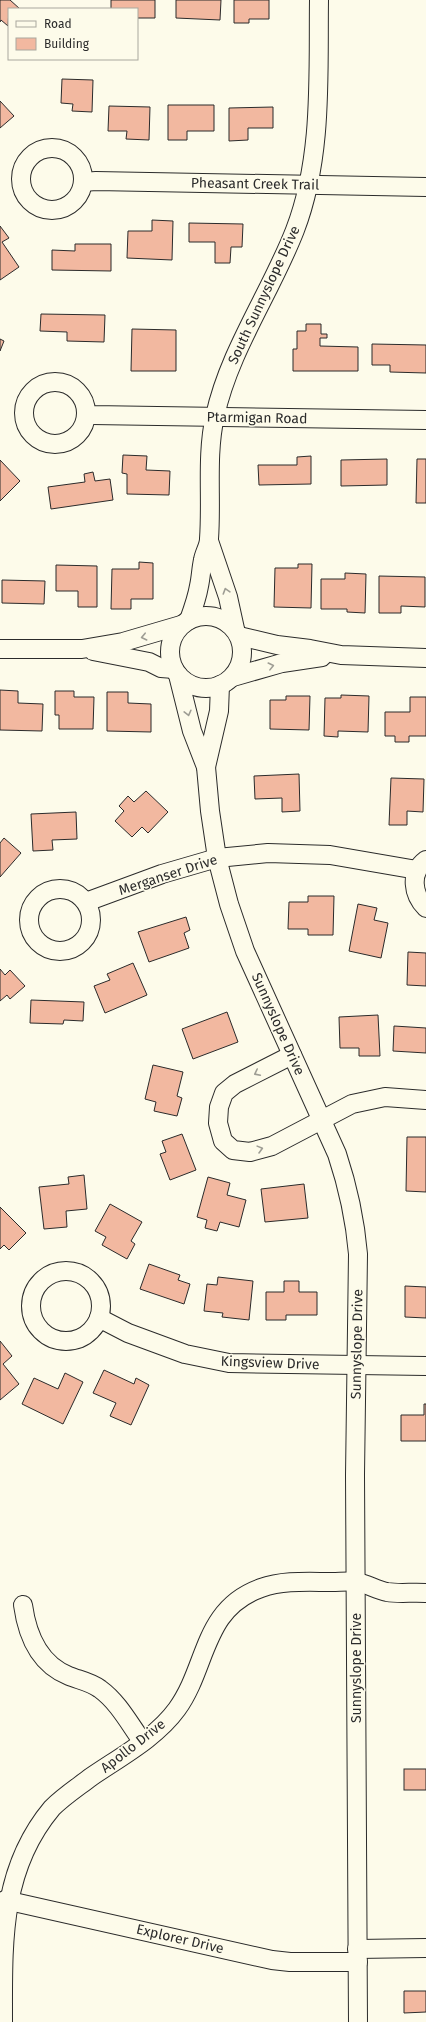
<svg xmlns="http://www.w3.org/2000/svg" width="426" height="2022" viewBox="0 0 426 2022" font-family="'Fira Sans',sans-serif">
<rect width="100%" height="100%" fill="#fdfbea"/>
<g fill="#f2b8a0" stroke="#2b2b2b">
<polygon points="0,0 10,0 20,9 9,9 8,26 1,20 0,22"/>
<polygon points="111,0 155,0 155,18 137,18 137,9 111,9"/>
<polygon points="176,0 221,0 220,20 176,18"/>
<polygon points="234,0 269,0 269,19 249,19 249,23 234,23"/>
<polygon points="62,79 93,80 92,112 72,111 73,104 61,103"/>
<polygon points="0,101 14,116 0,128"/>
<polygon points="168,105 214,105 214,131 187,131 187,140 168,140"/>
<polygon points="109,106 150,107 149,140 126,139 127,131 108,131"/>
<polygon points="273,107 273,128 248,128 248,140 229,141 229,108"/>
<polygon points="152,220 173,221 172,260 127,258 128,231 152,231"/>
<polygon points="189,223 243,224 242,247 231,247 230,263 215,263 215,242 189,242"/>
<polygon points="0,226 9,238 2,242 19,267 0,280"/>
<polygon points="75,244 111,244 111,271 52,270 52,250 75,251"/>
<polygon points="41,314 105,315 104,342 67,341 67,332 40,331"/>
<polygon points="306,324 321,324 321,334 327,334 327,338 320,338 320,346 358,347 358,371 293,371 293,349 297,349 297,331 306,331"/>
<polygon points="132,329 176,330 176,371 131,371"/>
<polygon points="0,339 4,341 0,351"/>
<polygon points="372,344 426,345 426,373 390,372 390,365 372,365"/>
<polygon points="123,455 147,456 146,470 170,471 169,495 127,494 127,474 122,473"/>
<polygon points="311,456 311,484 259,485 258,465 297,465 297,457"/>
<polygon points="387,459 387,485 341,486 341,460"/>
<polygon points="417,459 426,459 426,503 416,503"/>
<polygon points="0,460 20,481 0,501"/>
<polygon points="93,472 95,481 110,479 113,500 51,509 48,487 85,482 84,474"/>
<polygon points="139,562 153,563 153,599 131,599 131,609 111,609 112,569 139,569"/>
<polygon points="298,564 312,564 311,608 274,607 275,568 298,568"/>
<polygon points="56,565 97,566 97,607 78,607 78,591 56,591"/>
<polygon points="345,573 366,574 365,613 347,612 347,609 321,609 321,579 345,579"/>
<polygon points="379,576 425,577 425,607 401,606 401,613 379,613"/>
<polygon points="2,580 45,581 44,604 2,603"/>
<polygon points="0,690 18,691 18,703 43,704 42,731 0,730"/>
<polygon points="55,691 74,691 74,697 94,697 93,729 59,729 59,715 55,715"/>
<polygon points="107,692 128,692 128,703 151,704 151,732 107,731"/>
<polygon points="341,695 369,696 368,732 338,731 338,737 324,736 325,698 341,698"/>
<polygon points="286,696 310,696 309,730 270,729 270,700 286,700"/>
<polygon points="410,697 426,697 426,736 409,736 409,742 395,742 395,736 385,736 385,712 410,712"/>
<polygon points="299,774 300,811 282,812 282,798 255,799 254,776"/>
<polygon points="391,778 424,779 423,812 407,811 407,825 389,825"/>
<polygon points="146,791 168,812 148,833 142,827 132,837 115,821 124,811 119,806 128,796 134,802"/>
<polygon points="76,812 77,839 52,840 53,850 33,851 31,814"/>
<polygon points="4,838 21,853 0,877 0,843"/>
<polygon points="308,896 334,896 333,935 308,935 308,929 288,929 289,902 308,902"/>
<polygon points="358,904 377,908 374,920 388,923 381,958 349,951"/>
<polygon points="186,917 190,930 184,933 189,948 149,962 138,932"/>
<polygon points="408,952 426,953 426,986 407,985"/>
<polygon points="133,963 147,995 105,1013 94,986 110,980 107,974"/>
<polygon points="0,969 5,975 10,970 25,986 10,999 7,995 0,1001"/>
<polygon points="31,1000 84,1002 83,1021 64,1020 63,1024 30,1023"/>
<polygon points="227,1012 238,1042 193,1059 182,1029"/>
<polygon points="378,1015 380,1056 359,1056 359,1048 340,1048 339,1017"/>
<polygon points="394,1026 426,1028 426,1053 393,1051"/>
<polygon points="153,1065 183,1072 177,1096 182,1098 177,1116 154,1111 156,1102 145,1099"/>
<polygon points="182,1134 196,1170 170,1180 160,1154 166,1152 162,1141"/>
<polygon points="407,1137 426,1137 426,1192 406,1191"/>
<polygon points="84,1175 87,1209 66,1211 67,1227 44,1229 39,1187 69,1184 68,1177"/>
<polygon points="208,1177 230,1183 227,1195 246,1200 239,1227 220,1222 217,1231 205,1228 207,1220 197,1217"/>
<polygon points="304,1184 308,1218 265,1222 261,1189"/>
<polygon points="110,1204 142,1222 131,1241 135,1244 127,1259 102,1245 106,1237 95,1231"/>
<polygon points="0,1207 26,1233 9,1250 4,1245 0,1249"/>
<polygon points="149,1264 180,1275 178,1280 190,1284 184,1304 140,1289"/>
<polygon points="218,1277 253,1281 249,1320 222,1317 223,1313 204,1311 207,1284 217,1285"/>
<polygon points="284,1281 299,1281 299,1292 317,1292 317,1315 286,1315 286,1320 266,1320 266,1292 284,1292"/>
<polygon points="405,1286 426,1287 426,1318 405,1317"/>
<polygon points="0,1341 12,1356 3,1364 19,1384 0,1400"/>
<polygon points="104,1370 134,1384 136,1378 149,1385 131,1425 110,1416 116,1403 93,1393"/>
<polygon points="65,1373 83,1382 63,1424 22,1404 34,1378 58,1389"/>
<polygon points="424,1404 426,1404 426,1441 401,1441 401,1415 424,1415"/>
<rect x="404" y="1769" width="22" height="21"/>
<polygon points="404,1991 426,1991 426,2012 404,2013"/>
</g>
<g fill="none" stroke-linecap="round" stroke-linejoin="round">
<g stroke="#2b2b2b" stroke-width="20">
<g id="minor">
<circle cx="52" cy="179" r="31"/>
<polyline points="83,182 96,181 426,187"/>
<circle cx="55" cy="413" r="31"/>
<polyline points="87,414 92,415 426,420"/>
<polyline points="209,541 228,597 235,629"/>
<circle cx="206" cy="652" r="36"/>
<path d="M189 620C193 609 197 598 199 586 201 577 201 569 203 560 204 553 209 546 209 539 212 498 206 456 215 416 229 351 271 292 295 230 323 157 318 76 319 0"/>
<polyline points="239,636 277,645 310,649 341,655 426,658"/>
<polyline points="0,649 82,649 123,642 181,625"/>
<polyline points="93,651 149,662 161,668 174,669"/>
<path d="M178 675 192 731 206 767 210 811 217 858 229 904 245 951 337 1154C348 1187 355 1219 358 1254L355 1475 358 2022"/>
<polyline points="233,677 282,663 322,657"/>
<polyline points="206,767 219,711 220,685"/>
<path d="M426 860C409 873 413 895 426 908"/>
<circle cx="60" cy="920" r="31"/>
<polyline points="86,902 162,874 217,858 268,853 330,855 417,870"/>
<polyline points="292,1055 235,1084 224,1093 219,1107 218,1123 223,1141 233,1150 250,1152 272,1146 352,1104 385,1097 426,1100"/>
<circle cx="66" cy="1306" r="35"/>
<polyline points="99,1318 128,1333 185,1354 229,1363 426,1366"/>
<path d="M23 1605C27 1634 39 1664 69 1676 79 1680 91 1682 100 1689 118 1702 129 1723 142 1741"/>
<polyline points="5,1900 272,1960 290,1962 358,1962"/>
<polyline points="357,1949 426,1948"/>
<path d="M3 2022C3 1943 0 1870 52 1808 64 1796 78 1787 91 1777 120 1757 156 1738 177 1709 208 1666 202 1609 261 1588 284 1580 308 1582 332 1582 340 1582 349 1581 357 1582 367 1584 377 1590 387 1592 399 1594 413 1592 426 1593"/>
</g>
</g>
<use href="#minor" stroke="#fdfbea" stroke-width="18"/>
</g>
<defs><path id="oneway-chevron" d="M-2-3.5L2.5 0L-2 3.5" fill="none" stroke-width="1.6" stroke-linecap="round" stroke-linejoin="round"/></defs>
<g stroke="#9e9d94">
<use href="#oneway-chevron" transform="translate(226 591) rotate(-107)"/>
<use href="#oneway-chevron" transform="translate(144 637) rotate(167)"/>
<use href="#oneway-chevron" transform="translate(271 666) rotate(-14)"/>
<use href="#oneway-chevron" transform="translate(188 713) rotate(76)"/>
<use href="#oneway-chevron" transform="translate(257 1073) rotate(153)"/>
<use href="#oneway-chevron" transform="translate(260 1149) rotate(-15)"/>
</g>
<g text-anchor="middle" dominant-baseline="central" stroke-width="3" stroke-linejoin="round" paint-order="stroke">
<g font-size="14" fill="#2b2b2b" stroke="#fdfbea">
<text transform="translate(255 184) rotate(1)">Pheasant Creek Trail</text>
<text transform="translate(264 295) rotate(-65)">South Sunnyslope Drive</text>
<text transform="translate(257 418) rotate(1)">Ptarmigan Road</text>
<text transform="translate(168 875) rotate(-18)">Merganser Drive</text>
<text transform="translate(278 1024) rotate(66)">Sunnyslope Drive</text>
<text transform="translate(357 1344) rotate(-89)">Sunnyslope Drive</text>
<text transform="translate(270 1363) rotate(2)">Kingsview Drive</text>
<text transform="translate(356 1668) rotate(-90)">Sunnyslope Drive</text>
<text transform="translate(133 1746) rotate(-38)">Apollo Drive</text>
<text transform="translate(180 1939) rotate(13)">Explorer Drive</text>
</g>
</g>
<rect x="8" y="8" width="130" height="52" fill="#fdfbea" stroke="#a9a89e"/>
<rect x="16" y="21" width="20" height="6" fill="#fdfbea" stroke="#a9a89e"/>
<text x="44" y="28" font-size="12" fill="#2b2b2b">Road</text>
<rect x="16" y="38" width="20" height="12" fill="#f2b8a0" stroke="#a9a89e"/>
<text x="44" y="48" font-size="12" fill="#2b2b2b">Building</text>
</svg>
